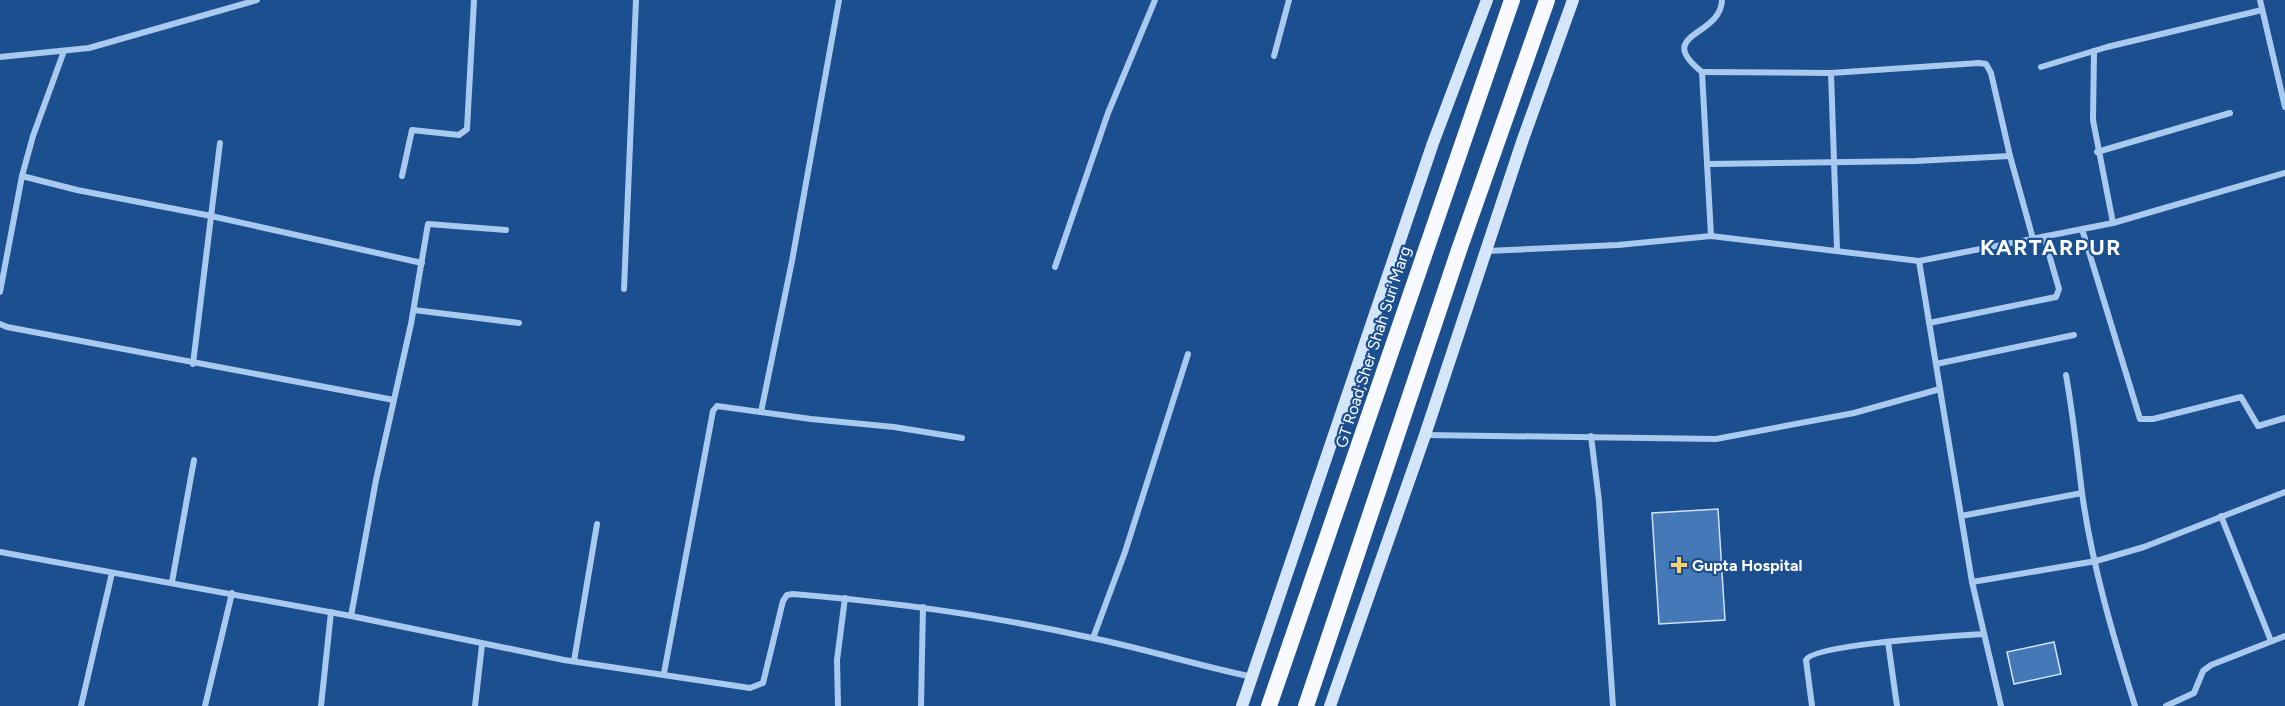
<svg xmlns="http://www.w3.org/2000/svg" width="2285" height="706" viewBox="0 0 2285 706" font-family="Figtree,sans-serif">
<rect width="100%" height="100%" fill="#1b4f8f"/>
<g fill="#4478b7" stroke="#cfe3fa" stroke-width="1.5">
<polygon points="1718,509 1725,620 1659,624 1652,513"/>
<polygon points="2054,642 2061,674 2014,684 2007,652"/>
</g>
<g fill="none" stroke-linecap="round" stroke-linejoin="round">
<g stroke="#a9c9ee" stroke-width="6">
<polyline points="2260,0 2285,107"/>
<polyline points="2094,51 2093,120 2113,223"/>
<polyline points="1274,56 1289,0"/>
<polyline points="0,57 89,48 257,0"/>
<polyline points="2041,67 2107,47 2262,10"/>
<polyline points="1702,72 1831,73"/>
<polyline points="2097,152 2230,113"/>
<polyline points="1708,164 1916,161 2010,156"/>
<polyline points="22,176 77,190 211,216 422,263"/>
<polyline points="402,176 412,130 459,135 467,129 474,0"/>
<polyline points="2082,229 2140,419 2153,419 2241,397 2258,426 2285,418"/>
<path d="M1711 236 1702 72C1653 33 1721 37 1722 0"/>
<polyline points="1837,249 1831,73 1979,63 1986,64 1991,73 2010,156 2033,239"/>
<polyline points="1487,251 1618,245 1711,236 1919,261 2113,223 2285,173"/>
<polyline points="1919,261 1940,389"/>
<polyline points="1055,267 1108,113 1155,0"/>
<polyline points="624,289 636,0"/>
<polyline points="0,292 22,176 33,136 64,51"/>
<polyline points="414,310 519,323"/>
<polyline points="1929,323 2056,297 2059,289 2044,237"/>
<polyline points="0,324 7,327 394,400"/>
<polyline points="193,364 220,143"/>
<polyline points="1936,364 2074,335"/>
<path d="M2066 375C2073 414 2077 453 2082 493 2092 565 2113 636 2135 706"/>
<polyline points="761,412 792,261 839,0"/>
<polyline points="1425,435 1716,439 1854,413 1940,389 1972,582 2001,706"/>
<polyline points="1591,436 1599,501 1613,706"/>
<polyline points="1961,516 2082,493"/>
<polyline points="2221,516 2271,641"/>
<path d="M0 552 351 616 564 660 750 688 763 683 783 601 787 595 793 594C894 602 994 616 1092 638 1146 649 1199 666 1253 677"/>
<polyline points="172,582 194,460"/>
<polyline points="1972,582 2096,561 2144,547 2285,492"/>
<polyline points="351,616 376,480 411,324 428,224 506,230"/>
<polyline points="1093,638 1125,552 1188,354"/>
<polyline points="1888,642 1897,706"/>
<polyline points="574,661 597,524"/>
<polyline points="664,673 713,411 717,406 811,419 894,427 962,438"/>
<polyline points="81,706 112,573"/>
<polyline points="205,706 232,593"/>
<polyline points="321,706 331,612"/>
<polyline points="475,706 482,645"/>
<polyline points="838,706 837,660 845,598"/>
<polyline points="921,706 923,607"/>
<path d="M1812 706 1806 660C1814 644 1957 636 1983 634"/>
<polyline points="2166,706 2194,693 2203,671 2211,665 2285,636"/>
</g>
<g stroke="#d6e6fa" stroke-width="12">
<polyline points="1242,706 1433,143 1487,0"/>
<polyline points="1330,706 1425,435 1522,142 1573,0"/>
</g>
<g stroke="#f8faff" stroke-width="16">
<polyline points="1269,706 1512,0"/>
<polyline points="1306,706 1459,250 1547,0"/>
</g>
</g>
<path fill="#ffd166" stroke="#1b4f8f" stroke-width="2" d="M1676 556h6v6h6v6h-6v6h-6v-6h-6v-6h6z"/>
<g text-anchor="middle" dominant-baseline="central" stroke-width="4.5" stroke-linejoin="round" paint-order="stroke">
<g font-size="16" fill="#fff" stroke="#1b4f8f">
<text transform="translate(1373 347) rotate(-72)">GT Road;Sher Shah Suri Marg</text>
</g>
<g font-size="16" font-weight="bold" fill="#fff" stroke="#1b4f8f" text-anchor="start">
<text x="1692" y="565">Gupta Hospital</text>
</g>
<g font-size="22" font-weight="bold" letter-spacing="1.5" fill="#fff" stroke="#1b4f8f">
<text x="2051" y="247">KARTARPUR</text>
</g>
</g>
</svg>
